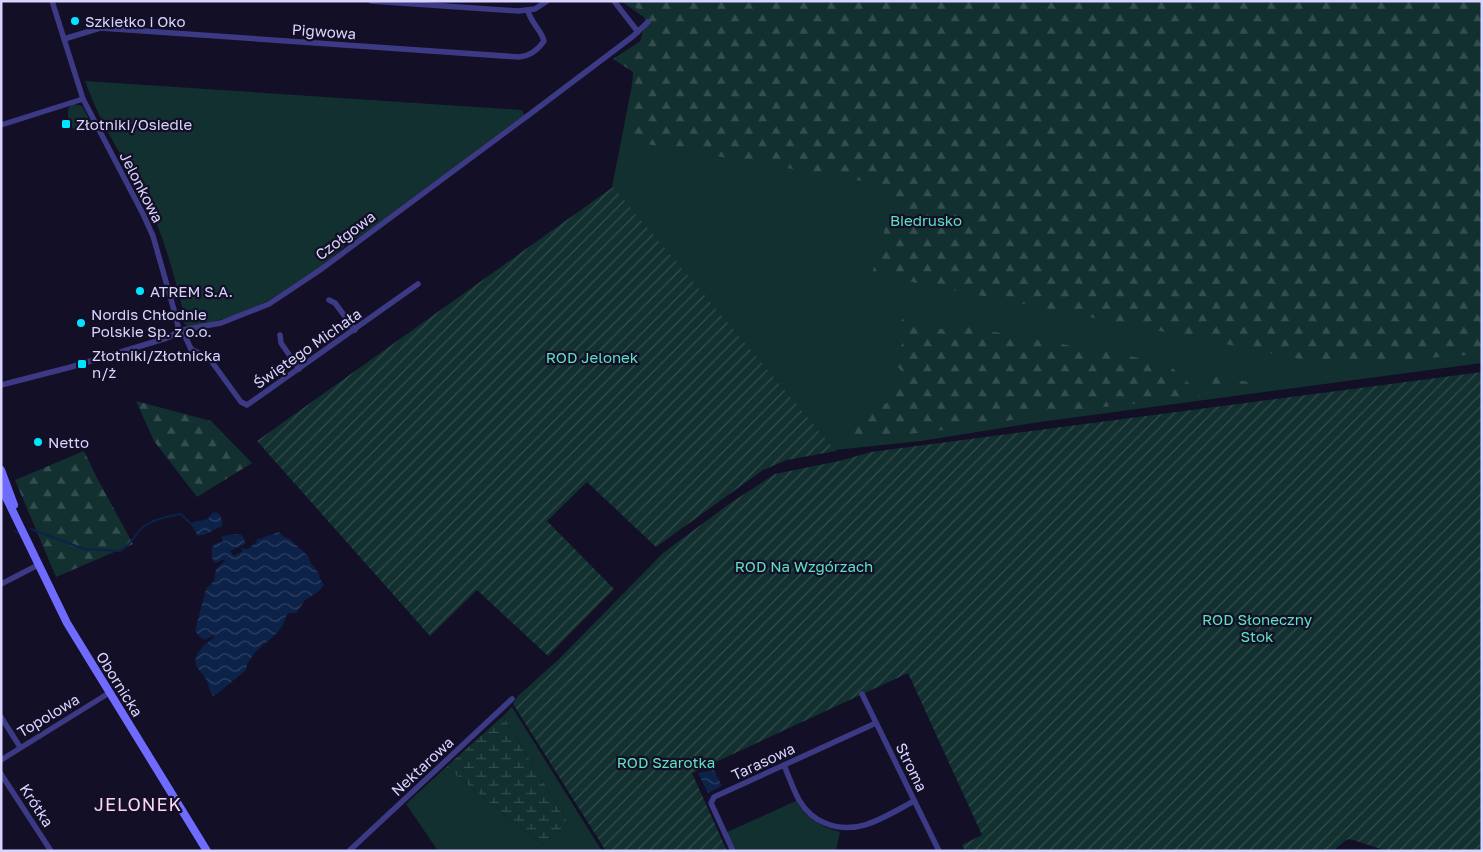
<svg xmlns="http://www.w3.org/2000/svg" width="1483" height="852" viewBox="0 0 1483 852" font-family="'Golos Text',sans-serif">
<defs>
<pattern id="forest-firs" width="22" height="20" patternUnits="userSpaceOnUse" patternTransform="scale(1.25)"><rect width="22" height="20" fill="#12302f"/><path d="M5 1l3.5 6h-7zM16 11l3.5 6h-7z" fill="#344d4e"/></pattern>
<pattern id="wetland-marsh" width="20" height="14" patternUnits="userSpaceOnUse" patternTransform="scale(1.25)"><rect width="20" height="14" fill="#12302f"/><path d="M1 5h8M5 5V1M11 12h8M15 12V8" fill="none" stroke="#344d4e"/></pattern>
<pattern id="garden-furrows" width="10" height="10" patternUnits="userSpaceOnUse" patternTransform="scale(1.25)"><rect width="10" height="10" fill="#12302f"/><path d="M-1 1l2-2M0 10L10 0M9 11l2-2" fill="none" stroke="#344d4e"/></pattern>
<pattern id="water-waves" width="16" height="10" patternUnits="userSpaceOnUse" patternTransform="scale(1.25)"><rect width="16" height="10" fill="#0c2248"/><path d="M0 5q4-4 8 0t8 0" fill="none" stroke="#2f4163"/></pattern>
</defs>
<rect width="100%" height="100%" fill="#130f26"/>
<g fill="#12302f">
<polygon points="621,1 1482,1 1482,363 1040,422 921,441 835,450 612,187 645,18"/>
<path d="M85 81 522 110 524 115 360 237 348 241 344 247 319 268 268 301 238 315 197 326H187L180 319 185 317C175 281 167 245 151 211 130 167 101 127 85 81Z"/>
<path d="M74 104 82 106 91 122V127C76 142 64 121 69 107Z"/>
<polygon points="512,707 602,851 438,851 406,804 446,767 542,845 568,823 503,716"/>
<path d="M796 801C806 819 821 826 840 832L836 851H736L727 832Z"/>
</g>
<g fill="url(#forest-firs)">
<polygon points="627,1 1482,1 1482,120 1479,132 1482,136 1482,354 1331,365 872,274 897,187 629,141 633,72 613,59 653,33 643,13"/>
<path d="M906 314C928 328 941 333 967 327L1167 363 1196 390 1200 397 1045 413 992 424 860 440 850 428 888 402 907 376 893 363 903 342 893 333Z"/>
<polygon points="1186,371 1271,386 1205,392"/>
<polygon points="136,401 211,421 252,463 197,497 154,441"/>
<polygon points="84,451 97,478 133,544 56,577 15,480"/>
</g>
<polygon fill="url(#wetland-marsh)" points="503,716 568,823 542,845 446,767"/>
<g fill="url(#garden-furrows)">
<polygon points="613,187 836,451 787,460 763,470 656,547 587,482 547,521 614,589 548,656 477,590 430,636 257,441"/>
<polygon points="1482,372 1482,851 1387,851 1350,839 1346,840 1333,851 965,851 962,845 982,835 908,673 692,773 727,851 606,851 513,704 518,696 559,659 663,553 729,504 775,474 839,461 871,452"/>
</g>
<g fill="url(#water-waves)">
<path d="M216 512C221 515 223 520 222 526L206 534 198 536 190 523 208 519 212 513Z"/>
<path d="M279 532 284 537 290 539 309 557 311 563 319 574 320 579 324 585 319 591 305 600 296 613H289L286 616C282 639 250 646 246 670L217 694 213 696C209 690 209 687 207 681 205 676 200 672 197 667 191 654 205 645 214 637V635L205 640 200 637 195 631 206 589 214 581 216 569 225 561 224 559 216 563 213 561C211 549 209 544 223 542L221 537 223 536C233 534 245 530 245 544L230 551 234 556 243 551 241 548H244L246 550 257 542 256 540Z"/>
<polygon points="714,770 722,786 708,793 698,773"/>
</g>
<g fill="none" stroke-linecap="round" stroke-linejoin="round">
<g stroke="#0c2248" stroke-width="2">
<path d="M31 529 84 549 121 551C132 543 132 540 140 530 147 521 169 516 181 514L190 523"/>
<polyline points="15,531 18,533"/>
</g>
<g stroke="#3d3a85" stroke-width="5.5">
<polyline points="52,1 83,99 143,214 153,236 176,317 178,326 177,331"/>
<polyline points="371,1 518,11 535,9 547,1"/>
<polyline points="614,1 638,32"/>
<path d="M64 39 100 28 519 57C529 56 538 50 544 41 542 31 531 23 528 11"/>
<polyline points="1,125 83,99"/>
<polyline points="329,300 335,303 355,330"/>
<polyline points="177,331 185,336 191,349 209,358 241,402 247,405 418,284"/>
<polyline points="280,335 281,343 299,369"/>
<polyline points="1,385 71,367 167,338 173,335 177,331 221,323 269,304 320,270 534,111 632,37 648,22"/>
<polyline points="1,584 38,565"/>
<polyline points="862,694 939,851"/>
<polyline points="1,717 20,747"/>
<polyline points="1,760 109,693"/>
<path d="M784 765C789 777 793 789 799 800 805 810 814 819 825 823 857 837 886 816 914 801"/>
<polyline points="1,774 51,851"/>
<polyline points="349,851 512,699"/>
<polyline points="733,851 711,803 714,797 876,723"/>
</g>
<g stroke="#6f6bff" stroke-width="8">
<polyline points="1,470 14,505"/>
<polyline points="1,487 67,623 207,851"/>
</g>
</g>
<g fill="#00e5ff" stroke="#130f26" stroke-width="2">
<circle cx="75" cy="21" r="5"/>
<rect x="61" y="119" width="10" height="10" rx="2.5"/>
<circle cx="140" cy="291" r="5"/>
<circle cx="81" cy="323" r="5"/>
<rect x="77" y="359" width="10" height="10" rx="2.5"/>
<circle cx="38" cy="442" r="5"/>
</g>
<g text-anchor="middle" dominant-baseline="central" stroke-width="4.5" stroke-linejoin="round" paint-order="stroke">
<g font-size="15" fill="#d9d4ff" stroke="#130f26" text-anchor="start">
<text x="85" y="21">Szkiełko i Oko</text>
<text x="76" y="124">Złotniki/Osiedle</text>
<text x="150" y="291">ATREM S.A.</text>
<text x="91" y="314">Nordis Chłodnie<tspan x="91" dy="17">Polskie Sp. z o.o.</tspan></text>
<text x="92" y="355">Złotniki/Złotnicka<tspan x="92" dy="17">n/ż</tspan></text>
<text x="48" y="442">Netto</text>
</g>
<g font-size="15" fill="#d9d4ff" stroke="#130f26">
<text transform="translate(324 31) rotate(4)">Pigwowa</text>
<text transform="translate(142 187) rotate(63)">Jelonkowa</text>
<text transform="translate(345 235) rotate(-37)">Czołgowa</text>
<text transform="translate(307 348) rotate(-35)">Świętego Michała</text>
<text transform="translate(120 684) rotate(58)">Obornicka</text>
<text transform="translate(48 715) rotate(-31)">Topolowa</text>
<text transform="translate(763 761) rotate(-25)">Tarasowa</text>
<text transform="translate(422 766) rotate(-43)">Nektarowa</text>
<text transform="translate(912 767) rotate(64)">Stroma</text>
<text transform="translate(37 805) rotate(57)">Krótka</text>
</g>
<g font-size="15" fill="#5fe0c0" stroke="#130f26">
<text x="926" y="220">Biedrusko</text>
<text x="592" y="357">ROD Jelonek</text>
<text x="804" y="566">ROD Na Wzgórzach</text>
<text x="1257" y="619">ROD Słoneczny<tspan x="1257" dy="17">Stok</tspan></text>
<text x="666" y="762">ROD Szarotka</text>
</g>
<g font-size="18" letter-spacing="1" fill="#ffd6f0" stroke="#130f26">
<text x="138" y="804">JELONEK</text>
</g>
</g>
<rect width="1483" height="852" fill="none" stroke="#d9d4ff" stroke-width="5"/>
</svg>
